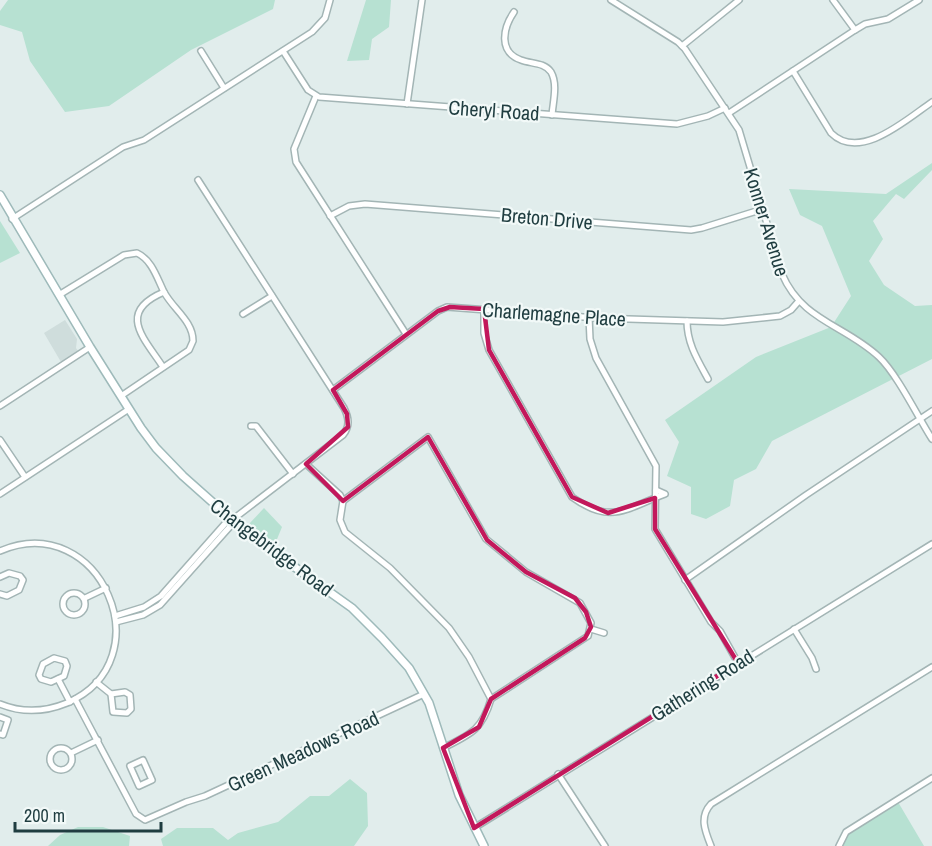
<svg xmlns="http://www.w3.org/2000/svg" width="932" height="846" viewBox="0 0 932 846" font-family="'Archivo Narrow',sans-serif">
<rect width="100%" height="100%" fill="#e1edec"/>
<polygon fill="#cfdddc" points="65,320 77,339 76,348 78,351 61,362 44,333"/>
<g fill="#b7e1d2">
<polygon points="8,0 275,0 273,9 191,50 109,106 65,112 30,61 22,32 0,25 0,11"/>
<polygon points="366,0 391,0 389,27 372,39 369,60 347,61"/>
<polygon points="932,163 932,170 904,199 896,194 873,221 883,239 869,261 884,285 915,306 932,305 932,359 772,441 756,469 734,480 730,506 706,519 691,514 691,487 667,476 679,442 665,420 756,357 831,327 851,296 822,226 800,215 789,189 886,194"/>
<polygon points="0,221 20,253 0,263"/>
<polygon points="264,508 282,527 275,544 249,524"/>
<polygon points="350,779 367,793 368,826 354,846 163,846 161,839 177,828 213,828 228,840 238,833 278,822 310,796 329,796"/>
<polygon points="898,802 924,846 842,846 845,838 849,833"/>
<polygon points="78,827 103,827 130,836 129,846 48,846 60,835"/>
</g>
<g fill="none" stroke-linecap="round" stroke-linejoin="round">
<g stroke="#a3b5b5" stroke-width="8">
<g id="minor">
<path d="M611 0 678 42 685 49 739 130 782 274C802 321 845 325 879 357 897 374 918 417 932 439"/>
<polyline points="833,0 855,30"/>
<path d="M514 12C503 28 498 52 521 60 531 64 544 62 551 72 558 84 553 102 552 115"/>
<polyline points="682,46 739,0"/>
<polyline points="201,51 224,88"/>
<polyline points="283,51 308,90 319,97 677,124 708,116 725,108"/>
<path d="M793 71 831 133C860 162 907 119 932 102"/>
<polyline points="316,96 294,149 296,162 406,334"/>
<polyline points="407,104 422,0"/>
<polyline points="729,113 855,30 865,24 888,19 919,0"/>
<path d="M198 180 344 408C349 418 350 426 343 435L232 520"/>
<polyline points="330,216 349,206 365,204 691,230 702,228 763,209"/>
<polyline points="12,219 123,147 144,140 312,32 325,18 330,0"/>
<path d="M59 295 124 255 137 253C152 260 157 278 164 292 173 309 193 321 193 341L189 350 121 396"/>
<path d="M484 309V333L489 350 572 497C611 525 625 509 665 494L656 490"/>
<polyline points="243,314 272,296"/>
<polyline points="589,317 590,339 596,358 656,466 655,529 711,622 720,631 738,663"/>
<path d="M687 321C687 343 697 359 708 379"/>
<path d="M163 367C144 338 116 312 164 292"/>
<polyline points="333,390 438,311 447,307 597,318 723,322 780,316 791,310 798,302"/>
<polyline points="0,406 90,347"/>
<polyline points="251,426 256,426 293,474"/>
<polyline points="0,440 25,477"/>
<path d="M306 464 340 495 343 501 340 520 345 532 390 568 449 628 469 657 491 699C482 730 471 734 443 748"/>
<polyline points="0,494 129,409"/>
<polyline points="343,501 428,437 486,539 526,572 580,603 591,623 588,636 491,699"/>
<path d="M0 551C100 508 166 660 67 703 45 712 22 713 0 704"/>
<polyline points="0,577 9,573 20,576 23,580 19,590 7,596 0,594"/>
<polyline points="685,580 806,495 932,411"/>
<circle cx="74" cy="604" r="11"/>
<polyline points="85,598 106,588"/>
<polyline points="115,616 144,607 161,596 230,518"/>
<polyline points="116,622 143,615 160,605 234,522"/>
<polyline points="591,629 604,633"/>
<polyline points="794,629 812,658 816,669"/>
<polygon points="54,658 65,661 67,666 64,676 51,682 41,679 39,675 43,664"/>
<polyline points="58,679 70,702"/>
<polyline points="96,682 111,694"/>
<polygon points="125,692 130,695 131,709 127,713 113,712 111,694"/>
<polyline points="75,699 136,814 145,820 186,802 205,796 424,694"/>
<polyline points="0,717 8,720 3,735 0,734"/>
<circle cx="61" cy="759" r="11"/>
<polyline points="71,753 98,740"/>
<polygon points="143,760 152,780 139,786 130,766"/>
<polyline points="558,774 605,846"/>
<polyline points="474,828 932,544"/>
<path d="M711 846C705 831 699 817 711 804L932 667"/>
<polyline points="839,846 846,832 932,778"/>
</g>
</g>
<g stroke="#9ebaba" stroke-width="10">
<polyline id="secondary" points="0,195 90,347 141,428 156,448 183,476 247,533 352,608 382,638 409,668 429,703 459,795 484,846"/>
</g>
<use href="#minor" stroke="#fff" stroke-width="5"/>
<use href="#secondary" stroke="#fff" stroke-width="7"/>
</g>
<path fill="none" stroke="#c2185b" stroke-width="4.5" stroke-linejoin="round" d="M450 307 484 309 489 350 572 497 608 513 655 498V529L738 663 474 828 443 748 479 727 491 699 585 638 591 627 586 612 575 598 526 572 487 540 428 437 343 501 306 464 348 427 347 414 333 390 438 311Z"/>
<g text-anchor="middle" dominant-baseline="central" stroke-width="4.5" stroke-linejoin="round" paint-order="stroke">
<g font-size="20" fill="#1f3d40" stroke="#f2f9f8">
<text transform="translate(494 110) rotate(4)">Cheryl Road</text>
<text transform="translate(547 218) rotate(5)">Breton Drive</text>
<text transform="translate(767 222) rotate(73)">Konner Avenue</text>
<text transform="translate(554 314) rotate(4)">Charlemagne Place</text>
<text transform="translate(272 547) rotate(37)">Changebridge Road</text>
<text transform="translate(702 685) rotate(-32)">Gathering Road</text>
<text transform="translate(303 751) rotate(-25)">Green Meadows Road</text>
</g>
</g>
<path d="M15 822v9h146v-9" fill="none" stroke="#1f3d40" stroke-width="3"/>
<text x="24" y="822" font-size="18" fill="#1f3d40" stroke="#f2f9f8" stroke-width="4.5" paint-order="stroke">200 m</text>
</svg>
